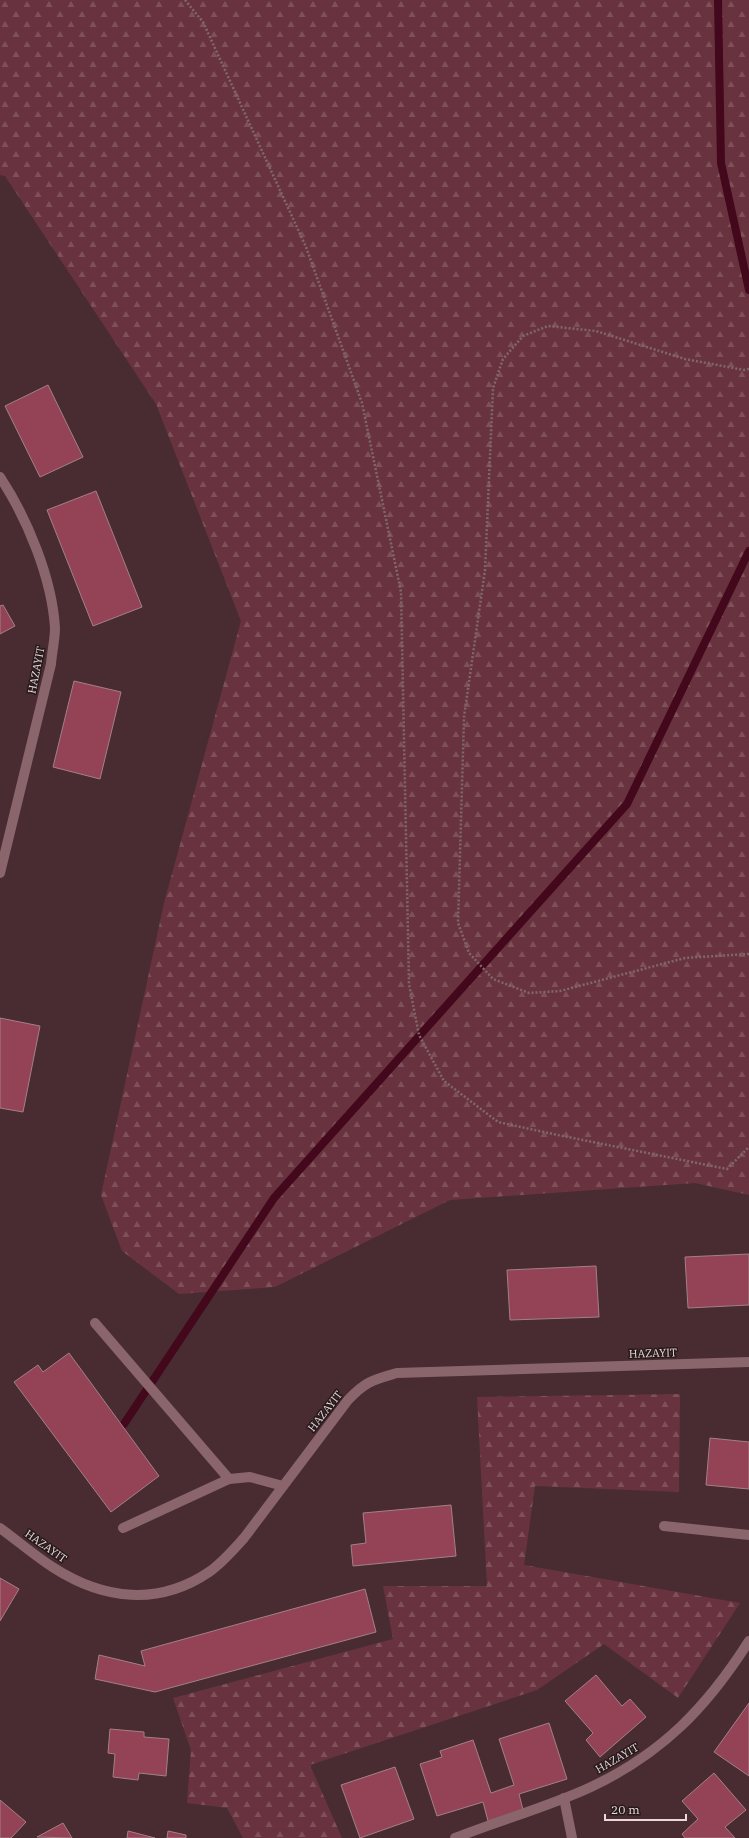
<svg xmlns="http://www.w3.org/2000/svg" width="749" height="1838" viewBox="0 0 749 1838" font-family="'IBM Plex Serif',serif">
<defs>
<pattern id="forest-firs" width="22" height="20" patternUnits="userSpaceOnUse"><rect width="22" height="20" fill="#68333f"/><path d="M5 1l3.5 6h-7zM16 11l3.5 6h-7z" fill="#7e505a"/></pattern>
</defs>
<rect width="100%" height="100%" fill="#482c31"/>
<g fill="url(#forest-firs)">
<polygon points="0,0 749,0 749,1195 695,1183 450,1200 275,1287 179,1294 122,1251 101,1195 164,903 241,621 156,404 5,176 0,175"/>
<polygon points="680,1394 679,1492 535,1486 524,1565 740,1603 678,1698 604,1644 537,1690 310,1765 342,1838 243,1838 227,1808 187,1803 191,1750 173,1698 393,1639 383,1586 487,1586 477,1397"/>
</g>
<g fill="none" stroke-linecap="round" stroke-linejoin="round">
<g stroke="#43081b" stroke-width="8">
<polyline points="718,0 721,163 749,290"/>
<polyline points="124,1424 274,1198 627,804 749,551"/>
</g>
</g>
<g fill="#944356" stroke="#a28186">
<polygon points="48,385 83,457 40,477 5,406"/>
<polygon points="96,491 142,607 93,626 47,510"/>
<polygon points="3,605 15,626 0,634 0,606"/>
<polygon points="74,681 121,692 100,779 53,767"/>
<polygon points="0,1018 40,1026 23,1112 0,1108"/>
<polygon points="749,1254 749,1305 688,1308 685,1257"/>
<polygon points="596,1266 599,1317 510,1320 507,1270"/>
<polygon points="69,1353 159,1476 111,1512 14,1382 38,1365 43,1372"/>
<polygon points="710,1438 749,1442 749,1489 706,1485"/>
<polygon points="451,1505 456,1556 353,1566 351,1545 366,1543 363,1513"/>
<polygon points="0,1578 19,1589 0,1621"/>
<polygon points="365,1589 376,1632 155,1692 95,1679 99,1655 145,1666 141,1651"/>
<polygon points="596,1675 622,1706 630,1699 646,1717 600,1757 586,1740 593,1733 565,1701"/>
<polygon points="749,1703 749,1776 714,1752"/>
<polygon points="549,1723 567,1779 519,1794 523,1810 488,1821 483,1802 437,1816 420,1764 442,1757 440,1751 473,1740 491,1793 514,1785 499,1739"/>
<polygon points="110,1729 144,1732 144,1737 169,1739 166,1776 139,1773 138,1780 113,1777 115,1754 108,1753"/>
<polygon points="395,1767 414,1819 360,1838 341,1785"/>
<polygon points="714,1773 746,1810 725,1827 735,1838 685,1838 682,1834 698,1819 682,1801"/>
<polygon points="0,1800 26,1822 11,1838 0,1838"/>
<polygon points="63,1823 72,1838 37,1837"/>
<polygon points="128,1831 155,1838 127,1838"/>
<polygon points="168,1831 186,1835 186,1838 167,1838"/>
</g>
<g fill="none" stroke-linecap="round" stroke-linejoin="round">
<g stroke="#80676b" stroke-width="2.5" stroke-dasharray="2 2" stroke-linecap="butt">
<polyline points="185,0 203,22 306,247 362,403 401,592 409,984 419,1035 444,1081 498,1122 553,1134 727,1169 749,1147"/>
<polyline points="749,369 744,370 685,359 596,331 548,326 523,336 503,359 493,388 485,570 464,717 458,923 469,953 493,979 529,993 560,991 685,958 749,954"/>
</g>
<g stroke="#8b656c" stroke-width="10">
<path d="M0 477C27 518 52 578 55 628 55 639 52 652 51 664L0 873"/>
<polyline points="95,1323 229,1479"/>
<polyline points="664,1526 749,1535"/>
<path d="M0 1528C18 1541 35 1556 54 1568 104 1600 159 1606 209 1572 222 1563 233 1550 244 1538L348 1400C366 1381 373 1380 397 1373L749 1362"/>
<polyline points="123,1528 229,1479 250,1477 283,1486"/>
<polyline points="564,1798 572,1838"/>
<path d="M455 1838C500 1820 548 1807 591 1787 663 1753 707 1707 749 1641"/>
</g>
</g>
<g text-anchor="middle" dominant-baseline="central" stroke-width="3" stroke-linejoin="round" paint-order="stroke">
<g font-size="11" fill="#ead8da" stroke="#25191b">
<text transform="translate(36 670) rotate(-79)">HAZAYIT</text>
<text transform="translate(653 1353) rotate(-2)">HAZAYIT</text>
<text transform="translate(325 1411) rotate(-52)">HAZAYIT</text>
<text transform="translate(46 1546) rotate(35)">HAZAYIT</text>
<text transform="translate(617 1758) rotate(-30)">HAZAYIT</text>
</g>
</g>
<path d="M605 1814v6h81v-6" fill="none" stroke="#ead8da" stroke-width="2"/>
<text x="611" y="1814" font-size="12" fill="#ead8da" stroke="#25191b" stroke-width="3" paint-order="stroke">20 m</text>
</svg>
